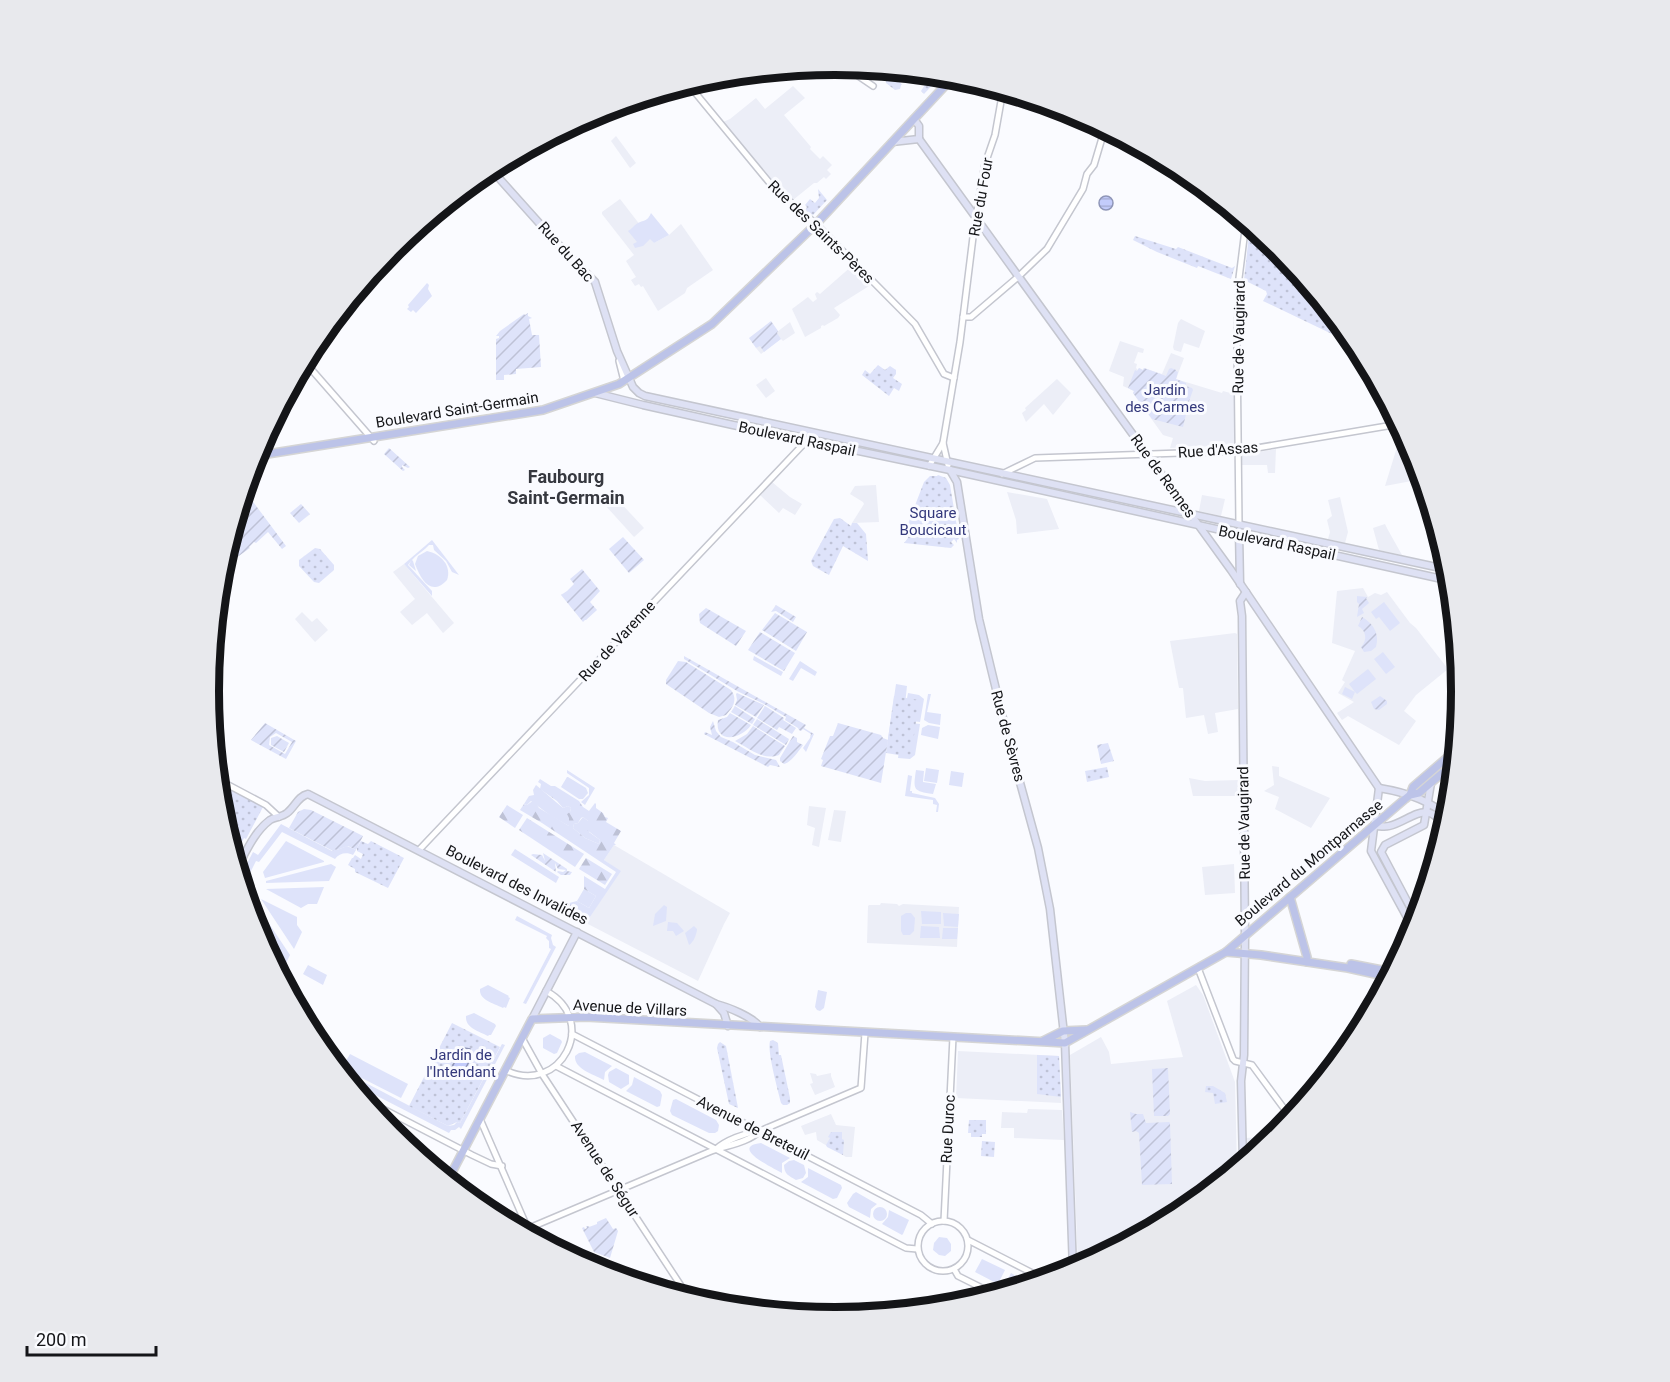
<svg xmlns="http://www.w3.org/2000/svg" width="1670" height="1382" viewBox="0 0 1670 1382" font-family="Roboto,sans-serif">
<defs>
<pattern id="forest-firs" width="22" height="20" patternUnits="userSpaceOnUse" patternTransform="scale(1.5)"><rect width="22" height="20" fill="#dee3fa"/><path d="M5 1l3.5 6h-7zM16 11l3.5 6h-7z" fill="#bec2d6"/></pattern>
<pattern id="park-dots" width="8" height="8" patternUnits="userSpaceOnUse" patternTransform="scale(1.5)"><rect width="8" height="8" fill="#dee3fa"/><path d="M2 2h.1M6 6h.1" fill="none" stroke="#bec2d6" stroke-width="1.8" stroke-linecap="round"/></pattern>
<pattern id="garden-furrows" width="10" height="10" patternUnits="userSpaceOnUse" patternTransform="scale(1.5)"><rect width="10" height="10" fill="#dee3fa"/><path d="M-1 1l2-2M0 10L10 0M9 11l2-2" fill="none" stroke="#bec2d6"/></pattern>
<pattern id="water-rules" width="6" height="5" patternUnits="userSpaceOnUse" patternTransform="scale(1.5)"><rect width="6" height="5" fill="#c3ccfb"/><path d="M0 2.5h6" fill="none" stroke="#a7aed6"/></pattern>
</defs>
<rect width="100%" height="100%" fill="#fafbff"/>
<g fill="#eceef7">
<polygon points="793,86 805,98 784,115 811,147 810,149 820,159 823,156 832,165 827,170 831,174 826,179 824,177 817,183 814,183 793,200 777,188 723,122 730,119 756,98 765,109"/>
<polygon points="616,136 636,163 630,168 611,141"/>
<polygon points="620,199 654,243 669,235 681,224 713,270 687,288 685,293 658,311 643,286 641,287 639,284 635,286 631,280 636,277 626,261 634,255 602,214 602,212"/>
<polygon points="853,265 868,280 866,283 869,286 834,308 840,315 838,318 824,326 823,325 821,326 821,328 805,337 792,309 808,297 813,302 817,299 815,294 817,292 820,294"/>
<polygon points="1181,319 1205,331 1199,348 1184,343 1181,352 1174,350 1173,347 1178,323"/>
<polygon points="790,322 795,333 783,341 781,339 779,340 761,354 756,348"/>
<polygon points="1120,341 1144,349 1143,353 1138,352 1134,363 1137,364 1136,368 1138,370 1139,368 1143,370 1144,368 1162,374 1171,353 1184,358 1176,379 1222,393 1223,391 1234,394 1234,444 1233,445 1170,448 1173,438 1163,435 1133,393 1134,391 1123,386 1124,377 1109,371"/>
<polygon points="766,378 775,391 766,398 756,385"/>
<polygon points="1057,379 1071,393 1053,415 1044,404 1026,422 1022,413 1026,410 1025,408"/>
<polygon points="1409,442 1414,452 1425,490 1422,479 1385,486 1398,444"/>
<polygon points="1276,449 1275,473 1268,473 1267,465 1242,465 1242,455"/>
<polygon points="772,482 790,497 802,504 795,515 783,508 779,513 760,495"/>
<polygon points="876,485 879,522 852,523 864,504 863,502 850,494 855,486"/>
<polygon points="1007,492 1047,499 1059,529 1017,534 1016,520"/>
<polygon points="1202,495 1225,499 1221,516 1199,511"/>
<polygon points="1340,497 1348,532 1345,543 1328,539 1330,532 1327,520 1332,516 1328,500"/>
<polygon points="616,498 644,528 634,537 605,505"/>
<polygon points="1385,524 1388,530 1402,555 1379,550 1373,528"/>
<polygon points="404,564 454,623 443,633 427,613 412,625 400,612 415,599 393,572"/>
<polygon points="1363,588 1368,597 1375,593 1381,595 1387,592 1410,623 1416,628 1448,669 1416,695 1404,711 1416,721 1399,745 1348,716 1342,720 1337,713 1354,702 1338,693 1345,682 1342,680 1355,651 1332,643 1337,591"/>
<polygon points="302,612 312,622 317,618 328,630 315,642 295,619"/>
<polygon points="1235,633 1237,634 1238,709 1215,713 1218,732 1208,734 1204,715 1186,718 1183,688 1179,688 1170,641"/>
<polygon points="1272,766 1279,767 1279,776 1330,798 1311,828 1275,809 1279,797 1264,791 1274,785"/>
<polygon points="1189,778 1205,781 1239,780 1239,796 1193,796"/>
<polygon points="809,806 826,808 819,847 812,845 815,828 807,825"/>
<polygon points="834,810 846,811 841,842 828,840"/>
<polygon points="614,845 730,913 724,924 698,981 586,923 620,871 604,860"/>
<polygon points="1234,864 1235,893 1205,895 1202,867"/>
<polygon points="881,903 897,904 899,906 903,904 959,907 957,947 867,943 868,906 869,905 880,905"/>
<polygon points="1196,985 1203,995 1235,1082 1237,1167 1220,1181 1203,1183 1203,1188 1212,1188 1183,1212 1078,1268 1070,1055 1101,1037 1109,1052 1111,1064 1183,1057 1167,1001"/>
<polygon points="958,1051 1059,1056 1061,1103 956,1098"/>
<polygon points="810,1073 816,1074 817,1076 831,1073 831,1076 835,1087 815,1095 810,1084 813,1083"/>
<polygon points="1028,1109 1062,1110 1064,1140 1014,1138 1014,1128 1001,1128 1002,1112 1027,1113"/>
<polygon points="831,1114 836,1125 855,1127 852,1157 846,1157 817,1140 816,1132 805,1135 801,1126"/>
<polygon points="1276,1136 1247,1160 1246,1138"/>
</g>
<g fill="#dee3fa">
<path d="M651 213 669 235 654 243 650 239 643 246 635 248 633 244 637 242 628 231C632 229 634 225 638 223 644 220 648 221 651 213Z"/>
<polygon points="427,283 429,285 428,289 432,296 416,313 413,310 411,312 407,309 409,307 408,305"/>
<path d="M432 540 459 575 452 572 446 561 434 550 433 545H429C424 551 417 554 412 560L413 561 416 571 409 565 411 561 408 565 432 591V596L404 564Z"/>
<path d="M427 551C441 554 452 566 447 580 431 597 421 580 415 564L418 556Z"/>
<polygon points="1384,602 1400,623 1390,631 1379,617 1376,619 1371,612"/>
<polygon points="1383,652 1395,667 1386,674 1374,659"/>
<polygon points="754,656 783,672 781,676 753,660"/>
<polygon points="800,661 817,672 815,676 801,668 793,681 789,679"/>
<polygon points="1368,669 1376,679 1357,694 1355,692 1352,699 1342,694 1345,687 1355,692 1349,684"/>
<polygon points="896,684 907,686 905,704 887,746"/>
<polygon points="908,693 919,695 924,699 920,722 912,721 906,704"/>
<polygon points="928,694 931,694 927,712 941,714 940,725 929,723 924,720"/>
<polygon points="911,723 920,724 915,755 910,759 898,758 899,750"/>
<polygon points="928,725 940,727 938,739 921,735 922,728"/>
<polygon points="926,768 939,770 937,783 924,781"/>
<polygon points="567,770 595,788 585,805 581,802 589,795 589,788 567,773"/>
<path d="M916 770 924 771 923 782 936 784 933 794C913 791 913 790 916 770Z"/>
<polygon points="951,771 964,773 962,787 949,785"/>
<polygon points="908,775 912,776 910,791 912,791 912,793 935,798 939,804 938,812 936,812 937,805 933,804 933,800 905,796"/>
<polygon points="567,777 568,777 586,788 588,793 583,799 579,799 561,787"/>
<polygon points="536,785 563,808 568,806 571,808 569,816 569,826 551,816 531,801 527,805 524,804 529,796 534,795 533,790"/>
<polygon points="583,817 588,821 589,832 600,840 599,844 585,838 573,828 574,824 578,823"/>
<path d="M281 824 332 851 334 848 337 850 347 846 356 850 353 855C347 852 339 853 335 859L282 832 259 862 256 861 245 883 240 877 253 852 258 855Z"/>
<polygon points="286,841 324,861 324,862 265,878 263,872"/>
<polygon points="515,849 559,877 556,883 511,855"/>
<polygon points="331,864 336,867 329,881 266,883 266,881"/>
<polygon points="324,887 317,904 308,904 301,908 266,889"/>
<polygon points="584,889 596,896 589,908 577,901"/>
<polygon points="261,899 297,917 297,925 302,932 294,949"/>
<polygon points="256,904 290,955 283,969 278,966 255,906"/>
<polygon points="664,905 667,907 666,921 653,926 655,914"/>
<polygon points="921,911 941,912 941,924 922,924"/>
<polygon points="906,913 911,913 915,918 914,931 910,935 903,935 901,931 901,916"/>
<polygon points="943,913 959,914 958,927 944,926"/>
<polygon points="517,916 552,935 551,938 553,945 556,947 526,1004 523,1003 551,949 549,948 549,941 546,938 547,936 515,920"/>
<polygon points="668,922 677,923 684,931 676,936 673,931 667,931"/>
<path d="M694 926 697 929C697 934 693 943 689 945L685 933Z"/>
<polygon points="921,926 939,927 940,938 920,938"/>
<polygon points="943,928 958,928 957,939 942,939"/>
<polygon points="308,965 327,975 323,985 303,974"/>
<path d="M488 985 509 996 508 997 510 998 506 1008 504 1007 503 1008C493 1003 479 1000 480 989Z"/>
<polygon points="818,990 827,992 824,1008 820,1011 817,1010 815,1007"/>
<path d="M474 1013 495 1024 496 1026 491 1035H489L488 1036C479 1031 465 1028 466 1016Z"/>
<polygon points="550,1034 561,1040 562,1042 557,1053 554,1054 543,1048 543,1038"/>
<polygon points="502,1044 505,1045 461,1129 459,1127 455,1130 451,1130 449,1133 348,1081 341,1071 341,1070 448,1126 454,1125 457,1122 460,1123"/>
<path d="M585 1052 612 1066 605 1072 604 1080C593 1074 574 1069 575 1056L579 1053Z"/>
<polygon points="350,1054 408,1084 401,1098 342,1068"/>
<polygon points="616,1068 629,1075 629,1084 621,1089 609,1082 608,1075 609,1072"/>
<polygon points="634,1077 660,1091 662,1095 660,1106 657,1107 626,1091 632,1085"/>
<polygon points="676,1099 716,1120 719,1125 718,1131 715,1133 709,1133 672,1115 670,1111 673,1100"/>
<path d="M761 1143 790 1158 782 1163V1173C775 1169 728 1147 761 1143Z"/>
<path d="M794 1160 804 1165 806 1173 803 1178 796 1180C789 1176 784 1174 784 1165L789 1161Z"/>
<polygon points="808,1168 841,1185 842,1188 837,1198 833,1199 801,1182 808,1177"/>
<polygon points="856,1192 877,1204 871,1209 870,1218 849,1207 847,1203 853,1194"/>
<circle cx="880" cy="1214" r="7"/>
<polygon points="889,1210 909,1220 903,1234 902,1235 882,1224 888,1217"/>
<polygon points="939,1237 947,1238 951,1244 951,1251 945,1256 939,1255 933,1250 934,1243"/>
<polygon points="982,1259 1005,1270 998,1284 975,1272"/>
<polygon points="1011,1273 1029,1283 1029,1284 1009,1290 1004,1287"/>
</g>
<g fill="url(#forest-firs)" fill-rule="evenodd">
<path d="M540 779 551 786H555L579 801 583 807 589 811 595 803 596 804V808L603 813 605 817 608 818 606 822 621 831 614 843 616 845H614L604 860 621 871 586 923 562 910 565 904 577 901 589 908 596 896 584 889V876L605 889 616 872 542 823 520 810 524 804 527 805 534 800 539 808 569 826V818L567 814 570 812 571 808 568 806 563 808 557 801 540 789 541 784 538 782ZM583 817 588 821 587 830 600 840 599 844 585 838 573 828 574 824 578 823 581 818Z"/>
<polygon points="507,805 523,815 515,828 499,817"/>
<polygon points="527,818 584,854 575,867 519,830"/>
<polygon points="586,858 612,874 605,885 579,869"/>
</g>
<g fill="url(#park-dots)">
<polygon points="892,70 898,71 904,77 900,82 902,85 901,85 900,89 895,90 886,83 886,78"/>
<polygon points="929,74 942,75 924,94 921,91 928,80 926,78"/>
<polygon points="818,189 827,200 813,215 805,210 807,207 805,205 810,199 815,203 819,198"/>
<polygon points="1250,225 1278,248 1357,346 1263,301 1267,294 1266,291 1244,280"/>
<polygon points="1135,236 1176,249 1178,247 1232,268 1235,266 1231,279 1198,266 1197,268 1157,252 1133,240"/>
<polygon points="878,365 885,370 890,366 896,370 896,374 893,378 902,384 899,391 894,388 889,396 862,375 865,370 870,374"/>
<polygon points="938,475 946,478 950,485 959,539 957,540 957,543 954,539 951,542 954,545 951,548 904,543 908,538 906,529 924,482 930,476 937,476"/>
<polygon points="840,518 851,526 852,523 857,523 866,534 868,561 843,546 829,575 813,566 811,561 834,519"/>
<polygon points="315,548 320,549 334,565 334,570 319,583 314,582 299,566 299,560"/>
<polygon points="894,696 919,700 911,757 886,753"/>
<polygon points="1107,767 1109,777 1087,782 1085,771"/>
<polygon points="218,783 263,807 246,839 244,838 240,846 230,844 220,813"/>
<polygon points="361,841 368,844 371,841 404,858 388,888 355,872 355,869 348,865 352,858 353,858 355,855 361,859 363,854 357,851 357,848"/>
<polygon points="452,1023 500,1047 460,1123 457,1122 448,1126 409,1106"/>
<path d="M773 1040 778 1043 779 1055H781L790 1098V1103L787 1105H783L781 1103C778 1090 767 1052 770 1041Z"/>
<polygon points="720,1042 726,1046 738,1108 729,1104 717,1048 718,1044"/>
<polygon points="1037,1055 1059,1056 1061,1097 1037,1094"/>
<polygon points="1206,1086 1213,1086 1225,1093 1227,1102 1215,1104 1213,1093 1205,1092"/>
<polygon points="969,1120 986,1120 986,1134 982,1134 982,1137 971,1137 971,1133 968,1133"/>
<polygon points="831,1132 842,1132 842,1139 844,1140 843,1155 827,1147 826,1145 830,1138 828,1137"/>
<polygon points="982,1141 995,1142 994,1157 981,1156"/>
</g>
<g fill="url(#garden-furrows)" fill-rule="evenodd">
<polygon points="528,313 528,316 532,318 529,319 532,335 539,335 541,367 516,369 516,374 504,375 504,380 496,380 496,339 499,338 499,336 496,336 500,331 524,314 525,315"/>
<polygon points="771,321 778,331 777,333 781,339 764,352 760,346 756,348 749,338"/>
<polygon points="1139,368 1143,370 1144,368 1166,376 1169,369 1171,368 1176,370 1176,371 1178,372 1176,379 1186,383 1186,386 1192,388 1193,390 1188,404 1190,405 1186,414 1183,427 1152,419 1133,393 1134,391 1128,388 1135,370 1137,371"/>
<polygon points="389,448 410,467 408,468 402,465 402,467 405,470 403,471 384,454"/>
<polygon points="242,499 246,502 251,499 286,546 282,549 268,532 256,543 254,542 249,547 250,548 236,558 227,547"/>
<polygon points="301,504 310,514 299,523 290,513"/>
<polygon points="623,537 644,560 629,573 609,549"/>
<polygon points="582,569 600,591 590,602 597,610 586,620 585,620 583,622 561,595 567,591 574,584 570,579"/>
<polygon points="1357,596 1367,597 1366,598 1369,603 1362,609 1364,613 1357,617 1359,604 1357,602"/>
<polygon points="776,605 796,617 793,622 776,611 771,612"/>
<polygon points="706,608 746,631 736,646 700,623 699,614"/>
<polygon points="775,613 807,632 796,651 762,630"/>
<path d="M1362 617C1373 623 1380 634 1376 647L1371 651 1364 652 1361 647C1368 640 1366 630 1358 626Z"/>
<polygon points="760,632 795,653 784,671 748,650"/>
<polygon points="684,656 806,725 804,728 814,734 806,752 803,748 810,738 811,734 803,729 801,731 799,730 798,728 785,720 786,717 764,704 737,691 684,659"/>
<path d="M678 661 686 662 731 690C738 700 733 707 726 715L719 717 709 713 666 684V680Z"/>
<polygon points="737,693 764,705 756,717 735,705 737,700 736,694"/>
<polygon points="1380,696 1387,701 1387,704 1379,710 1374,709 1371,702"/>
<polygon points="735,706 755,719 752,724 731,712"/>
<polygon points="765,706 784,718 783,720 796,728 792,734 779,727 777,730 757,718"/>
<path d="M730 713 751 725C741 740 714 744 718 720L727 717Z"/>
<polygon points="757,719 789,739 786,745 753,725"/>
<polygon points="713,721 716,731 721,737 733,742 755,755 776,760 780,767 770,765 768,767 704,734 705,732 712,735 710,727"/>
<path d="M265 723 296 741 286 759 251 740ZM276 733 292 742 285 754 269 745 270 737Z"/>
<polygon points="838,723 881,735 883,738 888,740 881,783 821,766 823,760 821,759 830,736 833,736"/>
<path d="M753 726 785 746 779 755C763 761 749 748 735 741L747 734Z"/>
<polygon points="277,736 289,743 284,752 271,745 271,738"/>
<path d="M793 736 797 738V742L803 745C799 751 790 763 784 764L780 761V758Z"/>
<polygon points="1108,743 1114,761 1101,764 1097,745"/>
<polygon points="304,809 311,810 363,836 356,850 348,846 337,850 334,849 333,851 289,828 298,812"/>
<polygon points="543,853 567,869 567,871 572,872 570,875 561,875 557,872 558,871 563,872 566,870 558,869 555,863 556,872 531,855 533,854 542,855 545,861"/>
<polygon points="1168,1068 1170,1114 1168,1116 1154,1116 1152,1069"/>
<polygon points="1130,1112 1136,1114 1143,1114 1146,1123 1169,1122 1170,1123 1172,1184 1142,1185 1139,1133 1136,1131 1132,1132"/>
<polygon points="606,1218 613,1229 616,1228 618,1231 610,1258 594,1252 582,1228 584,1227 585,1229 587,1228 586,1226 588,1226 589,1227 597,1224 597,1222"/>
</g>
<g fill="url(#water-rules)" stroke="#8e95b7" stroke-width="1.5">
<circle cx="1106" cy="203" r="7"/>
<polygon points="464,1048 470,1049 472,1056 462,1075 454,1076 451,1069 461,1050"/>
</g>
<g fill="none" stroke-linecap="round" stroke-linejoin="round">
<polyline stroke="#c3ccfb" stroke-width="4.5" points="320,1043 328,1047"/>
<g stroke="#c4c6cf" stroke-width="8">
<g id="tertiary">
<polyline points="842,65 873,86"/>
<polyline points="688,84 773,187 816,224 915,324 944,374 954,378"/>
<polyline points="963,317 971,317 1018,277 1047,249 1083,189 1087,174 1094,165 1105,128"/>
<polyline points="304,361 374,441"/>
<polyline points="619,361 624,381"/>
<polyline points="943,443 948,465"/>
<polyline points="929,466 943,443 960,342 974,229 985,164 995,135 1003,90"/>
<polyline points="1002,474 1035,458 1239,451 1399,424"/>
<polyline points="1239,525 1237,343 1239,278 1246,222"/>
<polyline points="217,779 266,805 279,817"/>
<polyline points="419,850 814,433"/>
<polyline points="1198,968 1233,1059 1235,1061 1252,1065 1291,1118"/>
<polyline points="572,1034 921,1215 932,1224"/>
<polyline points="522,1038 542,1074 689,1298"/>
<polyline points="556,1066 900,1245 906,1248 917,1249"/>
<path d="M505 1070C561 1097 600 1020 546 991"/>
<polyline points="362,1098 472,1155 491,1164 502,1166"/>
<polyline points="480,1119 531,1236"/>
<path d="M716 1149C726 1140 745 1133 759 1131"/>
<circle cx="943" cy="1246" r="25"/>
<polyline points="944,1221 953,1037"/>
<path d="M522 1231 709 1152C726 1145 746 1144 760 1131L861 1088 865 1033"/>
<polyline points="968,1240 1044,1279"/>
<polyline points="954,1269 958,1276 994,1294"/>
</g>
</g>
<g stroke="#c4c6cf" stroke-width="9">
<g id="secondary">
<polyline points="914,119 919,126 919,139"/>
<polyline points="919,139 1231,570 1379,788"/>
<polyline points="892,142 919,139"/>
<path d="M490 168 557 243 595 282 617 351 633 387 639 393 645 396C913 454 1181 513 1450 570"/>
<polyline points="595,393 643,405 733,425 950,470 1451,581"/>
<polyline points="950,470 957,482 979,619 1008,739 1038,848 1050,909 1065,1043 1073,1270"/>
<polyline points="1239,531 1240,584"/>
<polyline points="1379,788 1371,851 1414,930"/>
<path d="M1379 788C1404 792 1430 800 1448 817"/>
<path d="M1374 826C1379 826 1385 827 1389 826 1411 821 1428 796 1445 829"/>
<polyline points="232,852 243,857"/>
<path d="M237 868C246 852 254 832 270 820 275 817 282 817 287 813 295 807 298 796 308 794L716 1004C728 1007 753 1017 760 1027"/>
<polyline points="1417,920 1381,852 1385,845 1424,825 1431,783"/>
<polyline points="716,1004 724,1013 728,1026"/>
<polyline points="532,1019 577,932"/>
<polyline points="1243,1163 1241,1081 1244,1055 1245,935 1242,616 1240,601 1246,592"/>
</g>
</g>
<g stroke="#d5d5d5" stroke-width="10">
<g id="primary">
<polyline points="255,456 543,410 619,384 712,324 816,224 954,76"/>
<polyline points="1410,795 1413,787 1456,750"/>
<polyline points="1290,897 1307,957 1307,962"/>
<polyline points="1226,952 1261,955 1348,968 1389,977"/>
<polyline points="1351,964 1392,972"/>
<polyline points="1043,1041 1063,1031 1086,1030"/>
<polyline points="448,1180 532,1019 586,1017 1065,1043 1226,952 1405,799 1410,795 1419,793 1454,763"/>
</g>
</g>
<use href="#tertiary" stroke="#fff" stroke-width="5"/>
<use href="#secondary" stroke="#dee1f4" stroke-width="6"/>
<use href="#primary" stroke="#bcc3e8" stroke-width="7"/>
</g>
<g text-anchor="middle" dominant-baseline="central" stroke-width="6" stroke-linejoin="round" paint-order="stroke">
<g font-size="15" fill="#141518" stroke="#fafbff">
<text transform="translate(981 197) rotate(-80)">Rue du Four</text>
<text transform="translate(821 232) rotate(44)">Rue des Saints-Pères</text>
<text transform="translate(566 252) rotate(48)">Rue du Bac</text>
<text transform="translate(1239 337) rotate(-89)">Rue de Vaugirard</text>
<text transform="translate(457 410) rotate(-9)">Boulevard Saint-Germain</text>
<text transform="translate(797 439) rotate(12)">Boulevard Raspail</text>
<text transform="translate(1218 450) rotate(-4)">Rue d'Assas</text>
<text transform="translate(1163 476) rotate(54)">Rue de Rennes</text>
<text transform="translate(1277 543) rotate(12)">Boulevard Raspail</text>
<text transform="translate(617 641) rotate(-47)">Rue de Varenne</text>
<text transform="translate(1008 736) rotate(75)">Rue de Sèvres</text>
<text transform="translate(1244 823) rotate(-91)">Rue de Vaugirard</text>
<text transform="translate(1309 863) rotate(-40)">Boulevard du Montparnasse</text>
<text transform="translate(517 885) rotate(27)">Boulevard des Invalides</text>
<text transform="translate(630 1008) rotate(3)">Avenue de Villars</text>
<text transform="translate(753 1128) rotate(27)">Avenue de Breteuil</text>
<text transform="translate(948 1129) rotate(-87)">Rue Duroc</text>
<text transform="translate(605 1169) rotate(57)">Avenue de Ségur</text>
</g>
<g font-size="15" fill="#33387b" stroke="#fafbff">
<text x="1165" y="390">Jardin<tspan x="1165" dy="17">des Carmes</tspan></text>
<text x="933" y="513">Square<tspan x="933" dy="17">Boucicaut</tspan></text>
<text x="461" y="1055">Jardin de<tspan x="461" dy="17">l'Intendant</tspan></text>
</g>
<g font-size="18" font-weight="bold" fill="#36383f" stroke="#fafbff">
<text x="566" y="476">Faubourg<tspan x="566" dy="21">Saint-Germain</tspan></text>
</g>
</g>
<path d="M0 0H1670V1382H0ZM219 691a616 616 0 1 1 1232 0a616 616 0 1 1-1232 0Z" fill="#e8e9ed" fill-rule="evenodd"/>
<path fill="none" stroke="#141518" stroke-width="8" d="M219 691a616 616 0 1 1 1232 0a616 616 0 1 1-1232 0Z"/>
<path d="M27 1346v9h129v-9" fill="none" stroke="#141518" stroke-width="3"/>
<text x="36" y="1346" font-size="18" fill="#141518" stroke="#fafbff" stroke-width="4.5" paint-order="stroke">200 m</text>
</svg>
